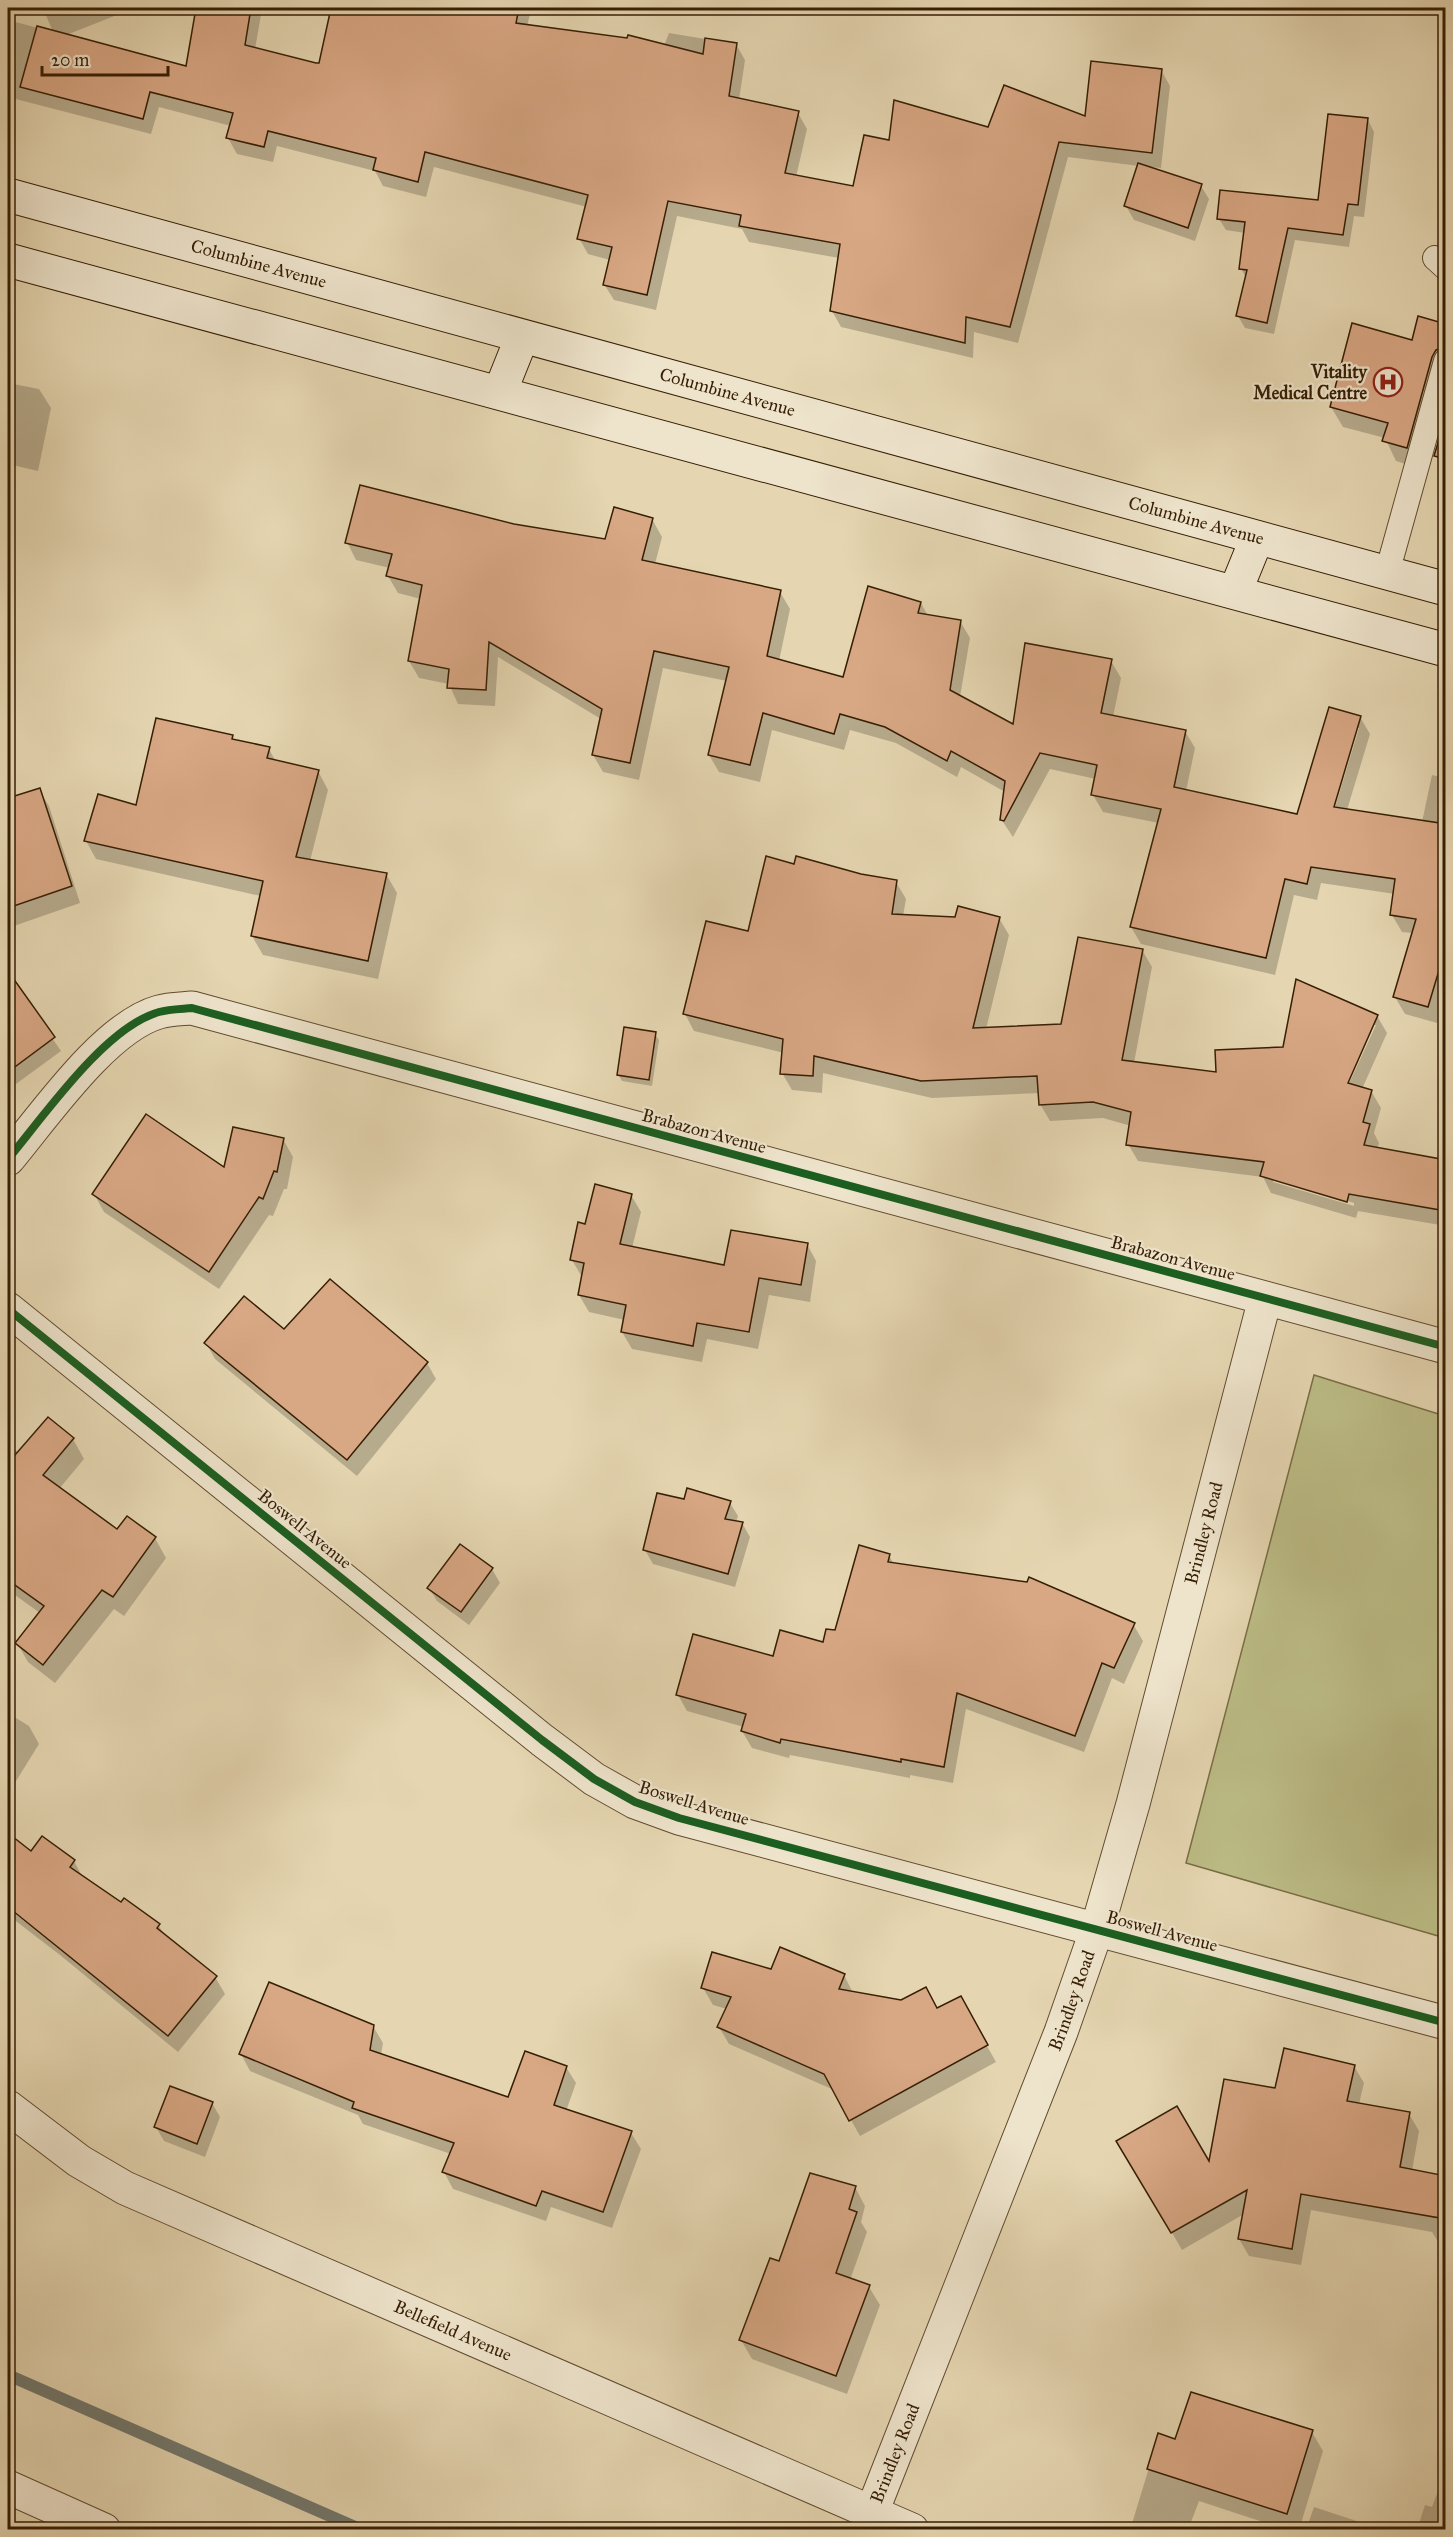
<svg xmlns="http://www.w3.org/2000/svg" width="1453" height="2537" viewBox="0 0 1453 2537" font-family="'IM FELL Great Primer',serif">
<rect width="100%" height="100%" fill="#e5d6b1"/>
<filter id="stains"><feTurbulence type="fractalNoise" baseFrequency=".00333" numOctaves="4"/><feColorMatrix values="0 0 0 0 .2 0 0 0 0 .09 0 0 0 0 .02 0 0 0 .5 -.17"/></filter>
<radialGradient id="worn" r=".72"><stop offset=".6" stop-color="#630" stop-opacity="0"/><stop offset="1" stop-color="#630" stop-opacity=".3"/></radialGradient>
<polygon fill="#bcbc86" stroke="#796d45" stroke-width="1.5" points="1314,1375 1445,1416 1445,1938 1186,1863"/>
<g fill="#0003" fill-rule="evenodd">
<polygon points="43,8 135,8 66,35 188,68 197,8 256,8 261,15 255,49 321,64 333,8 526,8 530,14 527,26 664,46 669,33 736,44 745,60 739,100 798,113 807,129 796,177 855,188 890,142 1086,118 1161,70 1170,86 1161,168 1149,167 1201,186 1209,199 1195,241 1134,220 1126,206 1139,166 1068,157 1018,343 974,332 973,358 841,327 832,311 839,258 749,242 742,229 677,216 656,310 614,300 604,284 610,260 588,254 579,238 587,207 434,167 426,197 383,186 375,171 277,146 273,162 237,154 228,138 231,126 159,107 151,134 8,97 8,20 53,32"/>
<polygon points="1368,120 1374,132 1364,217 1354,216 1349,247 1295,240 1274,334 1245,328 1238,316 1246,278 1241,268 1245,233 1226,230 1219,219 1319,201"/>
<polygon points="1446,325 1446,375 1418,468 1396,461 1385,438 1343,427 1331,407 1413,342"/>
<polygon points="8,383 39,389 51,408 38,471 8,464"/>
<polygon points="1446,422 1444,468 1446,479 1436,455"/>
<path d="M652 519 662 537 655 564 780 592 790 609 779 661 844 679 921 603 928 616 960 621 970 638 960 697 1015 726 1111 661 1121 678 1113 717 1185 731 1195 748 1186 791 1298 816 1360 717 1370 734 1347 810 1422 822 1432 775 1440 777 1446 738V995L1437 1023 1405 1014 1395 997 1413 933 1402 932 1392 915 1395 894 1321 883 1317 900 1294 895 1275 975 1141 944 1131 927 1159 823 1103 812 1093 795 1096 779 1050 769 1013 837 1001 819 1005 792 961 767 957 777 896 743 850 730 844 750 772 730 760 782 719 772 709 755 727 681 663 668 639 780 603 772 593 755 601 719 498 657 495 706 458 704 449 684 419 678 409 661 421 599 398 593 388 576 390 568 356 560 347 542 514 526 606 541ZM1356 728H1359L1333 814H1330Z"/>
<polygon points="232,737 234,741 269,749 276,762 318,771 328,790 310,861 386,874 397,893 378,979 263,955 252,936 261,896 96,859 86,841 137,807"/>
<polygon points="39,790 49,806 80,903 8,928 8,800"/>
<path d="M795 866 896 882 906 899 903 916 999 918 1009 935 986 1029 1063 1025 1142 950 1152 967 1134 1063 1218 1074 1377 1016 1387 1033 1362 1089 1371 1091 1381 1108 1374 1133 1379 1143 1377 1149 1446 1161V1226L1358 1211 1356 1218 1271 1193 1263 1177 1138 1161 1128 1144 1131 1126 1103 1118 1050 1121 1040 1104V1093L932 1098 823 1073 822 1093 792 1090 782 1073 784 1053 694 1031 685 1014 749 933ZM1372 1025H1376L1346 1090 1343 1089ZM1273 1178 1354 1203V1206L1273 1182Z"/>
<polygon points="15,984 61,1051 16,1084 8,1073 8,991"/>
<polygon points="655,1034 659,1040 652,1086 622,1081 618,1074"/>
<polygon points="283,1139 293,1157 287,1189 284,1189 273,1216 269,1215 219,1289 104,1212 94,1194 225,1169"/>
<polygon points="631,1195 641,1212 632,1248 725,1267 807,1244 816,1261 810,1302 769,1295 758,1349 707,1339 702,1362 632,1349 622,1332 625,1320 589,1312 579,1295 582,1277 572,1260 586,1225"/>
<polygon points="284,1331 427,1363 436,1379 357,1476 215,1359 206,1343"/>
<polygon points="73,1439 84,1459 59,1489 117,1531 155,1538 166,1558 124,1616 114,1609 55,1683 28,1662 17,1643 40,1613 8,1590 8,1444 19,1453"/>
<polygon points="685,1501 730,1503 738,1516 736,1522 742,1523 750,1537 735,1587 653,1564 645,1550"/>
<polygon points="889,1556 894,1564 1133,1624 1143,1641 1124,1684 1112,1678 1084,1752 966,1709 953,1783 910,1775 910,1778 790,1755 789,1758 752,1748 742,1731 744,1727 687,1711 678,1695 774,1658 824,1644 836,1632"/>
<polygon points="492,1569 500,1583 469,1625 437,1601 429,1588"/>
<polygon points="8,1713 29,1726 39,1744 8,1794"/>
<polygon points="8,1835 31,1853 74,1861 83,1878 159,1926 165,1936 215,1977 225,1994 178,2052 60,1955 8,1915 8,1909 54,1943 56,1941 8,1905"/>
<polygon points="772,1971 844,1975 853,1993 969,2014 996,2062 860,2136 834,2090 729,2044 719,2027 727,2009 713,2005 703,1988"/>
<polygon points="373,2026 383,2043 381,2055 509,2098 566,2067 576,2083 566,2111 631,2133 641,2149 612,2228 551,2207 546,2221 453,2189 444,2172 451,2154 363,2124 358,2115 250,2071 241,2054"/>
<polygon points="1354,2066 1364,2083 1359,2104 1409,2114 1419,2131 1412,2171 1446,2178 1446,2249 1442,2248 1432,2232 1311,2210 1301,2265 1249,2256 1239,2239 1244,2214 1182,2250 1119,2141 1210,2165 1276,2090"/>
<polygon points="212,2103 220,2117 205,2157 164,2141 156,2127"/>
<polygon points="855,2187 865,2206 861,2222 867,2232 850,2280 869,2287 880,2305 847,2394 752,2359 741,2340"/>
<polygon points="1312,2432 1323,2451 1299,2530 1287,2530 1199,2501 1188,2530 1130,2530 1159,2435 1176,2441"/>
<polygon points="1445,2472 1446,2530 1417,2530 1425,2505 1432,2507"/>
<polygon points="1314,2507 1384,2530 1306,2530"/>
</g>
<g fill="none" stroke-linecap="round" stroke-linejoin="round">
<polyline stroke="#72796f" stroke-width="12" points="8,2375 362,2530"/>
</g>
<g fill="#d8a784" stroke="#361e04" stroke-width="1.5">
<polygon points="196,8 251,8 245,45 316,63 319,63 331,8 519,8 516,23 627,38 628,35 703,54 705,38 737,43 729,96 799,111 785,173 853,186 864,135 889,140 894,100 988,127 1004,85 1085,116 1091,61 1162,69 1152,153 1059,142 1010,327 966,317 965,343 830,311 840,244 739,226 741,215 668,201 647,295 603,285 612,247 577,239 588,195 425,152 418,182 373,170 376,158 268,131 264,147 226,138 233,113 150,92 143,119 20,87 37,26 186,66"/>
<polygon points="1328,114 1368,118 1358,205 1348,204 1343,235 1288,228 1267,323 1236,316 1247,270 1239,269 1245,222 1217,219 1220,190 1318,200"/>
<polygon points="1138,163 1202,184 1188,228 1124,206"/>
<polygon points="1418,316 1446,324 1446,347 1436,350 1432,357 1407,448 1382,441 1388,423 1330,407 1352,323 1412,340"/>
<polygon points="1446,416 1446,459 1434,456"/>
<polygon points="360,485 514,524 605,539 614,507 653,518 642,560 781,590 767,656 843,677 868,586 921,602 918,613 961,620 950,690 1013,724 1025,643 1112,659 1101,713 1186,730 1174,787 1297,814 1329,707 1361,716 1334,807 1446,824 1446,947 1428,1007 1393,997 1416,919 1390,915 1395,879 1311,867 1307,884 1285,879 1266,958 1130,927 1161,809 1091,795 1097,765 1040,753 1004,821 1000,820 1005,781 951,751 947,761 885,727 840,714 834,734 763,713 750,765 708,755 729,667 654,651 630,763 592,755 602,709 489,642 486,690 447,688 449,669 408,661 422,585 386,576 392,554 345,543"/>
<polygon points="156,718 233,735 232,739 270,747 267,758 319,770 296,857 387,873 368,961 251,936 263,881 84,841 98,794 136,805"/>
<polygon points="40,788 72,886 8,908 8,798"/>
<polygon points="766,856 794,864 796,856 861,874 897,880 892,914 955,917 958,906 1000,917 973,1028 1061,1024 1078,937 1143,949 1122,1060 1216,1072 1215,1050 1283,1047 1296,979 1378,1015 1348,1083 1372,1090 1363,1122 1370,1124 1364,1145 1446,1160 1446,1211 1349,1194 1347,1202 1260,1176 1264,1162 1126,1145 1131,1112 1093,1102 1039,1105 1037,1076 921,1081 814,1056 813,1076 780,1074 783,1039 683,1014 706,921 748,931"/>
<polygon points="8,971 55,1037 8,1072"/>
<polygon points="624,1027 656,1032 649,1080 617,1075"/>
<polygon points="146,1114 224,1167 233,1127 284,1138 277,1172 274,1171 263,1199 259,1197 209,1272 92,1194"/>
<polygon points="595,1184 632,1194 620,1244 724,1265 731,1230 808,1243 801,1285 759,1278 749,1332 697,1323 693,1346 621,1332 626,1305 578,1295 584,1263 570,1260 578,1222 585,1224"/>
<polygon points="330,1279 428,1362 347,1460 204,1343 244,1296 284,1329"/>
<polygon points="48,1417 74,1438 43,1475 117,1529 127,1516 156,1537 113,1597 102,1590 43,1665 15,1643 44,1606 8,1580 8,1450 15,1455"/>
<polygon points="687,1488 731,1501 725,1519 743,1522 728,1574 643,1550 657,1493 684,1499"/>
<polygon points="460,1544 493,1568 461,1612 427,1588"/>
<polygon points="859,1545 890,1554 888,1562 1027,1582 1029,1577 1135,1623 1114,1668 1102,1663 1075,1736 957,1693 944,1767 901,1759 901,1762 781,1739 780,1743 741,1731 746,1714 676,1695 693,1634 773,1656 780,1630 823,1642 826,1629 835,1630"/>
<polygon points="8,1833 31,1851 42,1836 75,1860 70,1867 121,1902 124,1898 160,1924 157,1928 217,1976 168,2036 8,1907"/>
<polygon points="780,1947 845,1974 839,1989 901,2000 926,1987 937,2008 961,1996 988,2045 849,2121 824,2074 717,2027 731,1997 701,1988 712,1952 771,1969"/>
<polygon points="269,1982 374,2025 370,2050 508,2097 525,2051 567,2066 554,2105 632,2131 603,2212 542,2191 536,2206 442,2172 454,2143 352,2108 354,2102 239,2054"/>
<polygon points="1284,2048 1355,2065 1347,2101 1410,2112 1400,2167 1446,2176 1446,2219 1301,2194 1292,2249 1238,2239 1247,2190 1171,2233 1116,2141 1177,2106 1209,2161 1224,2079 1275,2088"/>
<polygon points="170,2086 213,2102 197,2144 154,2127"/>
<polygon points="810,2173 856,2186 849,2209 857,2212 836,2273 870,2285 836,2376 739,2340 770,2258 779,2261"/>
<polygon points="1191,2392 1313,2430 1287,2514 1147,2469 1158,2433 1175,2439"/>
</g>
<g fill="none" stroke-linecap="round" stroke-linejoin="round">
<g stroke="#624c2f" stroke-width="26">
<g id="service">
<polyline points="1435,258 1446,268"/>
<polyline points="1387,573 1446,361"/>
</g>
</g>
<g stroke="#624c2f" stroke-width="35">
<g id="minor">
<path d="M8 1159C44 1116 105 1027 159 1012 169 1009 181 1009 192 1008L1446 1347"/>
<polyline points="8,1309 542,1740 594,1779 635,1802 679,1818 1446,2023"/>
<path id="s1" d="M8 2107 79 2161 125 2188 912 2530"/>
<polyline points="8,2487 104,2530"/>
<path id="s2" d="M872 2512 1061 2032 1097 1929 1133 1804 1265 1299"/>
</g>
</g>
<g stroke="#361e04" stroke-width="35">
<g id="secondary">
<path id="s3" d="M8 195 1446 589"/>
<polyline points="8,260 1446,650"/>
<polyline points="500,392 522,337"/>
<polyline points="1235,592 1257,538"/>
</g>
</g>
<use href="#service" stroke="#eee4cc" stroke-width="24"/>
<use href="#minor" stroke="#eee4cc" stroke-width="33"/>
<use href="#secondary" stroke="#eee4cc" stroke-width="33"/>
<g stroke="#eee4cc" stroke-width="11">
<g id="cycleway">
<path d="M8 1159C44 1116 105 1027 159 1012 169 1009 181 1009 192 1008L1446 1347"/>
<polyline points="8,1309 542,1740 594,1779 635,1802 679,1818 1446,2023"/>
</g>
</g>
<use href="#cycleway" stroke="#1b5e20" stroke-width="8"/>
</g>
<defs>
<g id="hospital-ring" transform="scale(1.5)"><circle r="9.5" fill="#eee4cc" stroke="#8f2418" stroke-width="1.5"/><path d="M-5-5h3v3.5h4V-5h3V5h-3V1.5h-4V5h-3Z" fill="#8f2418"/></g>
</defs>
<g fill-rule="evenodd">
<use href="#hospital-ring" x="1388" y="382"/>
</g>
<g text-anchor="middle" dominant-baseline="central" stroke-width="4.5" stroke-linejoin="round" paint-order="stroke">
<g font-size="18" fill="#361e04" stroke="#eee4cc">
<text stroke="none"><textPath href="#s3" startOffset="260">Columbine Avenue</textPath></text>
<text stroke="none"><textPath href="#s3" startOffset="746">Columbine Avenue</textPath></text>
<text stroke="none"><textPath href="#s3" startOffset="1232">Columbine Avenue</textPath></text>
<text transform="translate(704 1131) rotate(15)">Brabazon Avenue</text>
<text transform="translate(1173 1258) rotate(15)">Brabazon Avenue</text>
<text transform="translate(305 1529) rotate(39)">Boswell Avenue</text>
<text stroke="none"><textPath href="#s2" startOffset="1035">Brindley Road</textPath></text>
<text transform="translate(694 1803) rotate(17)">Boswell Avenue</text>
<text transform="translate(1162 1931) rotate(15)">Boswell Avenue</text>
<text stroke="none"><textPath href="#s2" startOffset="549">Brindley Road</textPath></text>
<text stroke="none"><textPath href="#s1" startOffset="500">Bellefield Avenue</textPath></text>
<text stroke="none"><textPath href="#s2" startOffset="63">Brindley Road</textPath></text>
</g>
<g font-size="18" font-weight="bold" fill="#361e04" stroke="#eee4cc" text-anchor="end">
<text x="1367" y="372">Vitality<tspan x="1367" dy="21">Medical Centre</tspan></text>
</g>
</g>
<rect width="1453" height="2537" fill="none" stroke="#e5d6b1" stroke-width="30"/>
<rect x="9" y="9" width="1435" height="2519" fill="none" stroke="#361e04" stroke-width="3"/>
<rect x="15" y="15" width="1423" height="2507" fill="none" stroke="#361e04" stroke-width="1.5"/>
<path d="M42 66v9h126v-9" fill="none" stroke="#361e04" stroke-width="3"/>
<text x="51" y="66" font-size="18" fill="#361e04" stroke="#eee4cc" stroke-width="4.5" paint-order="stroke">20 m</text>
<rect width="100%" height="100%" filter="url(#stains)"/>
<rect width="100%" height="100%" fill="url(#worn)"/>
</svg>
